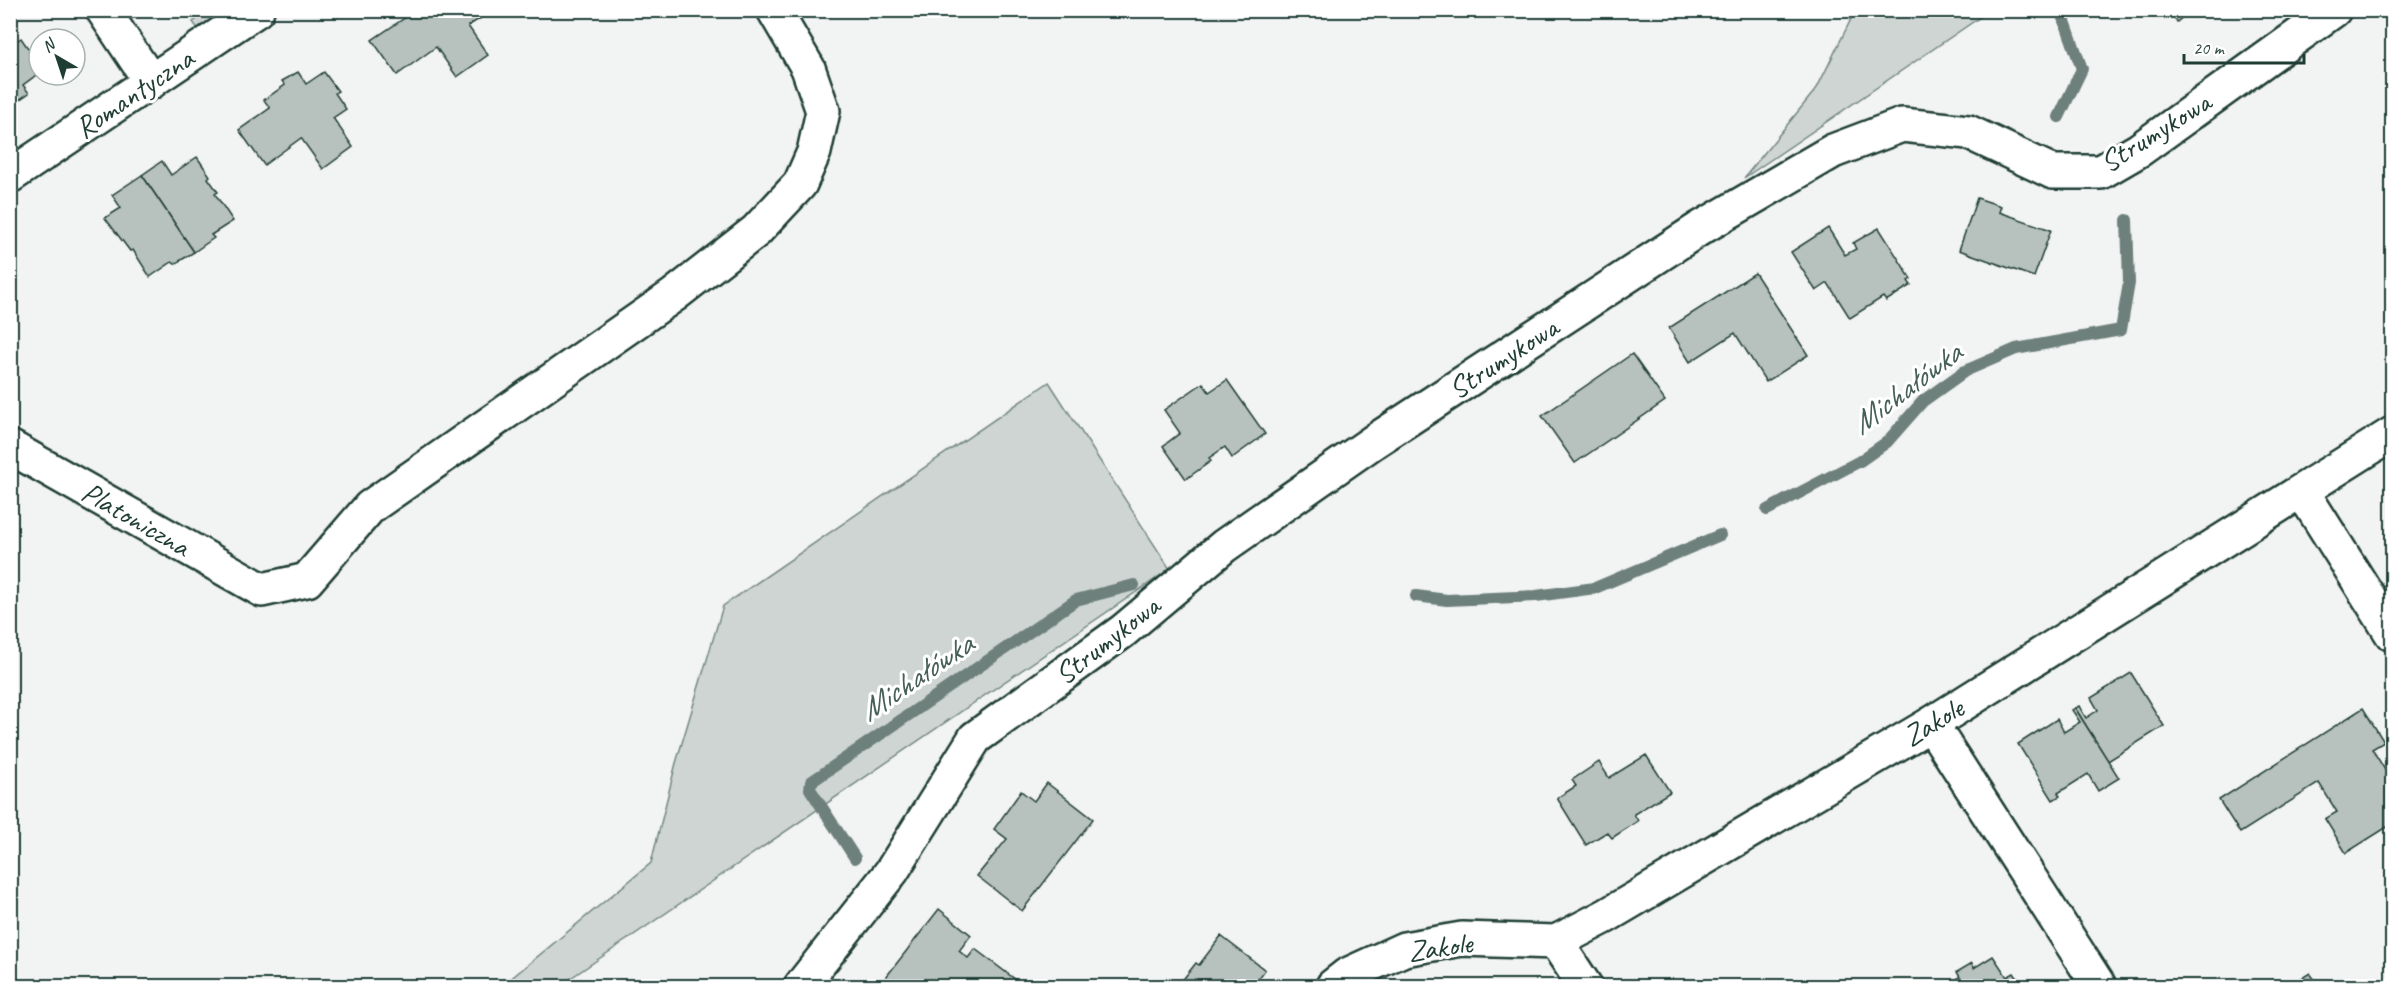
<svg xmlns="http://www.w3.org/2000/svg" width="2403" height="997" viewBox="0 0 2403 997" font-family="Caveat,sans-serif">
<rect width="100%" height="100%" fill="#f2f3f3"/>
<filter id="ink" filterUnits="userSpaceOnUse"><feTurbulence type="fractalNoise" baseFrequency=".0167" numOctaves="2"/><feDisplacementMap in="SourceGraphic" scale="12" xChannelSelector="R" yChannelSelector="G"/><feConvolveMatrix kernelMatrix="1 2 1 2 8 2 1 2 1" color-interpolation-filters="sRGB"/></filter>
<g filter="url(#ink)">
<g fill="#ced5d3" stroke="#768984" stroke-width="1.5">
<polygon points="209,11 231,11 200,32 193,22"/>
<polygon points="1855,11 1989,11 1744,178 1817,88"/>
<polygon points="1049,382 1170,569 559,986 502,986 651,863 676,763 723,606"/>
</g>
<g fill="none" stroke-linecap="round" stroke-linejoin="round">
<g stroke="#6d807b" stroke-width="12">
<polyline points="2059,117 2082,69 2061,10"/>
<polyline points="1767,510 1860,461 1887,442 1923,401 1965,371 2016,349 2121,330 2129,283 2127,220"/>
<polyline points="1416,596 1447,600 1536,596 1595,588 1720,535"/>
<polyline points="855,858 810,789 811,782 1076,600 1134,585"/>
</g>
</g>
<g fill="#b7c1bd" stroke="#1f3d34" stroke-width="1.5">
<polygon points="401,10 476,10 481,18 468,26 488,55 457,77 436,47 397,75 372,40 406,17"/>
<polygon points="2168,10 2191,10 2177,22"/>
<polygon points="10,35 15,42 21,38 39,64 39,73 23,85 29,93 10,106"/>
<polygon points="298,72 306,84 324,72 338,91 335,93 346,109 333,118 353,147 323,169 301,138 264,165 239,130 270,108 264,100 285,85 282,81"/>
<polygon points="197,157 210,176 208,178 218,192 215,194 233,221 211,235 214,238 194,252 142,175 162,161 171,175"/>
<polygon points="142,175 194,252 175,264 172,262 150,277 133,250 130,251 105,218 121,208 112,195"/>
<polygon points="1977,198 2001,206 1999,212 2051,230 2034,277 1959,250"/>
<polygon points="1828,228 1845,255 1856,249 1853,243 1879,228 1911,279 1908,281 1911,285 1886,301 1883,297 1850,318 1828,283 1816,291 1791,252"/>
<polygon points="1755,273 1808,355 1766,382 1735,333 1690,362 1669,328"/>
<polygon points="1632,354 1665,401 1575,463 1542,416"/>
<polygon points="1227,380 1265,434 1232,458 1225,447 1209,458 1211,461 1186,479 1163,446 1180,433 1164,410 1203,383 1209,392"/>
<polygon points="2131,673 2164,726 2108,761 2075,708 2079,706 2086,718 2098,710 2091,698"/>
<polygon points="2075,708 2119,778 2098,791 2088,774 2058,793 2060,796 2053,800 2018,744 2057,719 2064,732 2080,722 2072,710"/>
<polygon points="2363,708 2384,742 2372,749 2390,778 2392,777 2392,824 2346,853 2325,819 2337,812 2319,783 2240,833 2219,800"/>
<polygon points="1646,755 1670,792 1634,814 1638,821 1612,838 1607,832 1586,845 1557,798 1576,786 1572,780 1599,762 1609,778"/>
<polygon points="1047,783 1093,819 1022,911 977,876 1007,839 994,829 1021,791 1034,801"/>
<polygon points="939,909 971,935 959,951 968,958 975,949 1024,986 939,986 934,983 931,986 879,986"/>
<polygon points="1221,936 1265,970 1253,986 1186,986 1181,982 1196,963 1199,965"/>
<polygon points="1993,956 2007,977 2014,973 2023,986 1945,986 1960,977 1957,972 1972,963 1974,968"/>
<polygon points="2310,973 2319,986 2289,986"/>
</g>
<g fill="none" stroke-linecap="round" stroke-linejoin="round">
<g stroke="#1f3d34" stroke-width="38">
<g id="street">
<polyline points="103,10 151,82"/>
<polyline points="10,176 257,10"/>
<polyline points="10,447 262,590 307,580 370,507 674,295 756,231 800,184 814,152 823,111 808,68 774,10"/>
<polyline points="2302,491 2392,634"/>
<polyline points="1931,724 2099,986"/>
<polyline points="1556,942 1585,986"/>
<polyline points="801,986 892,871 975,738 1123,631 1224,546 1373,442 1699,229 1833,151 1902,125 1968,132 2053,172 2101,172 2139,150 2334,10"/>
<polyline points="1333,986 1347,975 1404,949 1462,939 1556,942 1606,916 1931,724 2392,434"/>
</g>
</g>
<use href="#street" stroke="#fff" stroke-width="33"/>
</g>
</g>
<g text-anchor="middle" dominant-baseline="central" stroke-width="6" stroke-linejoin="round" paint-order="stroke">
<g font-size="30" fill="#1f3d34" stroke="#fff">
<text transform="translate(134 93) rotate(-34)">Romantyczna</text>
<text transform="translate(2155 132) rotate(-32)">Strumykowa</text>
<text transform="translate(1503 358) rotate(-33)">Strumykowa</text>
<text transform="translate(136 519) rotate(30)">Platoniczna</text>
<text transform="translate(1107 640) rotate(-38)">Strumykowa</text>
<text transform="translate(1933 722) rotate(-31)">Zakole</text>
<text transform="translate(1440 947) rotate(-8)">Zakole</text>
</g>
<g font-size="32" font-style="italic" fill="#465f57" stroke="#fff">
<text transform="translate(1906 388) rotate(-37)">Michałówka</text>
<text transform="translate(916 677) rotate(-34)">Michałówka</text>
</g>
</g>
<rect width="2403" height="997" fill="none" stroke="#fff" stroke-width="36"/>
<rect x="18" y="18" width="2367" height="961" fill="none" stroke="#1f3d34" stroke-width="2" filter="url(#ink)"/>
<g transform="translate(57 57) rotate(321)"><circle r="28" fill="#ffffff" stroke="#a5b1ae" stroke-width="1.5"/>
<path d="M0-4.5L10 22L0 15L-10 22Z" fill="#1f3d34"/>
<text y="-9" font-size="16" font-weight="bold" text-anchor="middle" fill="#1f3d34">N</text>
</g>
<path d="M2184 54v9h120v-9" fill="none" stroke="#1f3d34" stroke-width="3"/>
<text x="2193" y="54" font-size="18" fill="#1f3d34" stroke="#ffffff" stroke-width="4.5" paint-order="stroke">20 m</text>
</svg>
